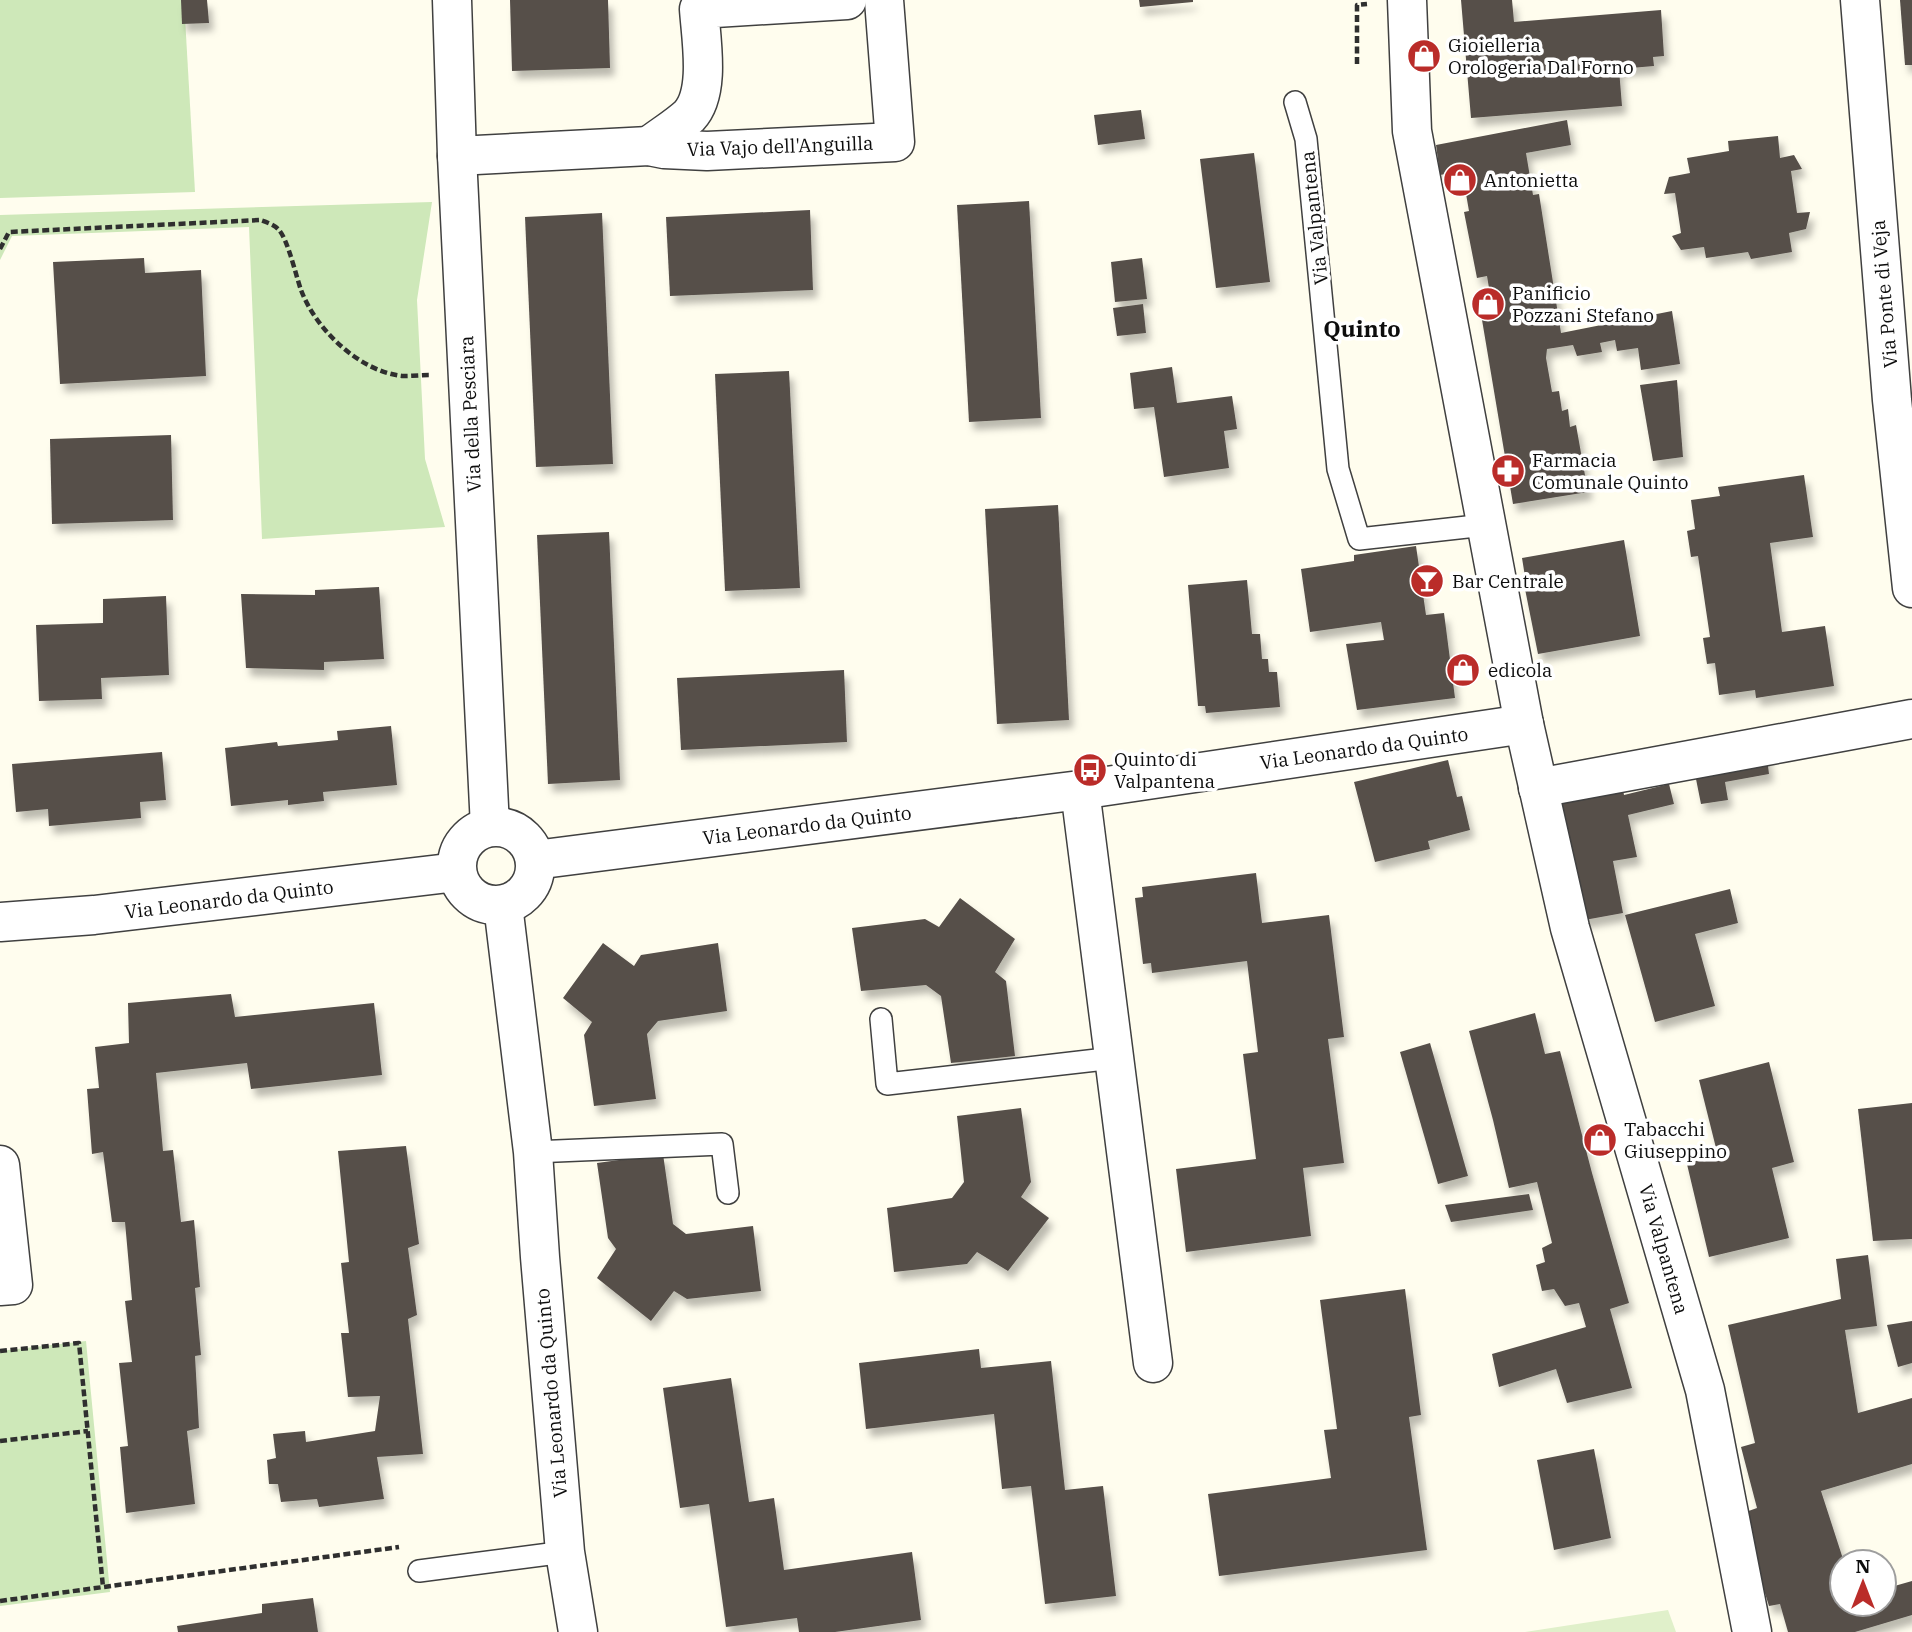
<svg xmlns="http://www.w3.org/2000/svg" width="1912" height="1632" viewBox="0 0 1912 1632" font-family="'IBM Plex Serif',serif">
<defs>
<filter id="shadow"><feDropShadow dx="4.5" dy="8" stdDeviation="3.5" flood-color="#0004"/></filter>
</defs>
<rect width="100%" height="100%" fill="#fffdee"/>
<g fill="#cee8b9">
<polygon points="0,0 184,0 195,192 0,198"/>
<polygon points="432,202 417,300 425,459 445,527 262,539 249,227 12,236 0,260 0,215"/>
<polygon points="86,1341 110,1592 0,1606 0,1351"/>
</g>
<polygon fill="#e0f0ca" points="1668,1610 1676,1632 1525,1632"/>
<g fill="#564f4a" filter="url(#shadow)">
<polygon points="181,0 207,0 209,23 182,24"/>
<polygon points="510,0 608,0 610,68 512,71"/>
<polygon points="1139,0 1193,0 1193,2 1140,7"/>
<polygon points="1461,0 1512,0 1514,22 1661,10 1664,56 1653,57 1654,66 1619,69 1622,106 1471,118"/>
<polygon points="1900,0 1912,0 1912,65 1905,65"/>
<polygon points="1141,110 1145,139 1098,145 1094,115"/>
<polygon points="1567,120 1571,145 1526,153 1533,195 1539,194 1561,333 1672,311 1680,364 1641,370 1638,348 1617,351 1615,340 1600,343 1602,352 1577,356 1573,345 1547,349 1546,358 1552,392 1559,391 1562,411 1568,409 1570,427 1576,425 1588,492 1513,504 1480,308 1492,306 1487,276 1477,278 1464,212 1469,211 1462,171 1440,175 1436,145"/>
<polygon points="1778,136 1780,158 1794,155 1802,169 1791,171 1797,213 1810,212 1806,229 1789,233 1792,252 1751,259 1748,252 1706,258 1704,247 1681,250 1672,236 1681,233 1675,193 1664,194 1669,177 1690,173 1687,158 1729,151 1728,141"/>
<polygon points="1254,153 1270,282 1216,288 1200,159"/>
<polygon points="1029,201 1041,418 969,422 957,205"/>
<polygon points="810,210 813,290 670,296 666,217"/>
<polygon points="602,213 613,464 536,467 525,217"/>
<polygon points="144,258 145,273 201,270 206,376 60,384 53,262"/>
<polygon points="1142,258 1147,299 1115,302 1111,262"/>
<polygon points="1143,304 1146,333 1117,336 1113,308"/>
<polygon points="1172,367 1177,403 1232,396 1237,429 1224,431 1229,468 1164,477 1154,407 1134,409 1130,373"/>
<polygon points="789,371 800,588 725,591 715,374"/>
<polygon points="1677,380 1683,457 1653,461 1640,385"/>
<polygon points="171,435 173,520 52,524 50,439"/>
<polygon points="1804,475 1813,537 1770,543 1782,632 1825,626 1834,686 1756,698 1755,690 1719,695 1715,663 1707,664 1703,638 1710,637 1698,556 1691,557 1687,531 1695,529 1691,500 1720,496 1718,487"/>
<polygon points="1058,505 1069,720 997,724 985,509"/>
<polygon points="609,532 620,780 548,784 537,535"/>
<polygon points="1624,540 1640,636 1538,654 1525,589 1527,589 1522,558"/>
<polygon points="1416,546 1426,615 1444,613 1455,698 1357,710 1346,644 1384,640 1381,622 1310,632 1301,569 1354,561 1354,555"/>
<polygon points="1247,580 1252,634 1260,634 1262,659 1268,659 1269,672 1277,672 1280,707 1206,713 1205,706 1198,706 1188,585"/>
<polygon points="379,587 384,659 324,662 324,670 246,668 241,594 315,595 315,590"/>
<polygon points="166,596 169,675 101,678 102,699 39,701 36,625 103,623 103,599"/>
<polygon points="844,670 847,742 681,750 677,678"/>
<polygon points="391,726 397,785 323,792 324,801 288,805 288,800 231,806 225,748 277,742 278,746 338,740 337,731"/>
<polygon points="1766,750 1769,774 1725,782 1728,800 1701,804 1693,764"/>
<polygon points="162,752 166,800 140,802 141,818 49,826 48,809 16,812 12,764"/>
<polygon points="1448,760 1457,797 1462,796 1470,830 1428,841 1430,849 1375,862 1354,782"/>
<polygon points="1669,784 1674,804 1628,815 1637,857 1613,861 1623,913 1579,921 1559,802 1623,790 1624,795"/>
<polygon points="1256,873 1262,923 1329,915 1344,1037 1328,1039 1344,1163 1303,1168 1311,1236 1186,1252 1176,1169 1256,1159 1243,1054 1258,1052 1247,961 1152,973 1151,963 1143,964 1135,898 1143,897 1142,887"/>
<polygon points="1730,889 1738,923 1695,934 1715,1006 1655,1022 1625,915"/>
<polygon points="960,898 1015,939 995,972 1006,981 1015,1056 951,1063 941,996 926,985 861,991 852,928 925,919 939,927"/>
<polygon points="603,943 634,966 641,955 718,943 727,1011 658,1021 647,1034 656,1099 594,1106 584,1035 592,1022 563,998"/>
<polygon points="231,994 235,1017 374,1003 382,1075 251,1089 247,1063 156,1073 163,1151 173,1150 181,1222 194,1220 200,1287 195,1288 201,1355 195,1356 199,1428 187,1431 195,1504 126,1513 120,1447 128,1446 119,1363 132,1362 125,1301 132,1300 125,1222 112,1222 103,1152 92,1154 87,1089 99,1088 95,1047 129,1043 128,1003"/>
<polygon points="1535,1013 1545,1054 1560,1051 1592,1173 1629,1303 1610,1309 1632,1388 1567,1403 1556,1369 1499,1387 1492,1354 1586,1327 1579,1303 1565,1306 1554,1289 1542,1291 1536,1265 1545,1262 1542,1248 1552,1243 1537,1182 1509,1188 1493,1120 1469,1031"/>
<polygon points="1430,1043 1468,1176 1438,1184 1400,1052"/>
<polygon points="1769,1062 1794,1162 1772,1168 1789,1238 1709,1257 1686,1160 1717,1152 1699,1080"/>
<polygon points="1912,1103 1912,1239 1873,1241 1858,1109"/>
<polygon points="1021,1108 1031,1182 1021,1197 1049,1218 1008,1271 977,1252 967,1264 894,1272 887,1208 952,1198 964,1182 957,1116"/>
<polygon points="406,1146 419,1244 408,1248 417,1315 408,1319 423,1454 377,1457 384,1499 319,1507 317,1499 281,1502 278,1484 269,1484 267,1460 276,1458 273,1434 305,1431 306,1442 375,1431 380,1396 348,1397 341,1333 349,1333 341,1263 349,1262 338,1151"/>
<polygon points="663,1154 673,1224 686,1234 753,1226 761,1291 687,1299 674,1291 651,1321 597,1278 616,1249 608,1238 597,1163"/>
<polygon points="1529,1194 1533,1210 1451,1222 1445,1205"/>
<polygon points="1868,1255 1877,1326 1845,1330 1858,1413 1912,1398 1912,1464 1821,1491 1844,1562 1842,1562 1842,1604 1884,1604 1884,1589 1912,1581 1912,1615 1855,1632 1788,1632 1780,1604 1769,1606 1740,1514 1757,1508 1741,1447 1755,1443 1728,1325 1841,1299 1836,1259"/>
<polygon points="1405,1289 1421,1415 1409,1417 1427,1550 1219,1576 1208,1494 1331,1478 1324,1430 1337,1429 1320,1300"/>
<polygon points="1912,1321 1912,1363 1898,1367 1887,1325"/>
<polygon points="979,1349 981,1368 1051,1361 1065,1490 1103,1486 1116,1596 1045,1604 1031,1486 1002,1489 994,1414 866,1429 859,1363"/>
<polygon points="731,1378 749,1502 774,1498 784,1570 912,1552 921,1620 835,1632 799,1632 797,1618 726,1627 709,1504 680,1508 663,1388"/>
<polygon points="1594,1449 1611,1538 1554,1550 1537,1460"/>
<polygon points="313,1598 318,1632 178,1632 177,1626 262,1613 262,1604"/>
</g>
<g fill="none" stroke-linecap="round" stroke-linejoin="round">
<g stroke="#404040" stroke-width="24">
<g id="service">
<polyline points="1295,102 1306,139 1338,469 1359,539 1485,525"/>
<polyline points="881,1019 887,1084 1114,1058"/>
<polyline points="533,1152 722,1144 728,1193"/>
<polyline points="419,1571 565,1552"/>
</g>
</g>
<g stroke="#404040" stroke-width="41">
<g id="minor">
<polyline points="452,0 457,156 490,827"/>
<polyline points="1860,0 1892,400 1912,588"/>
<path d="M649 146C662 136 677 127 689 116 711 93 701 39 699 9L847 0"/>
<polyline points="457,156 649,146 664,149 707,151 895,142 884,0"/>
<polyline points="1538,788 1912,719"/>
<polyline points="1080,790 1153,1363"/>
<circle cx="496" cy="866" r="39"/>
<polyline points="535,860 1080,790 1524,724"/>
<polyline points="503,905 533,1152 540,1257 565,1552 578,1632"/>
<polyline points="0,922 94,915 457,872"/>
<polyline points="0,1165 13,1285 0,1286"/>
</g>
</g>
<g stroke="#404040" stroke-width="41">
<polyline id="tertiary" points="1407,0 1412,131 1524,724 1570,928 1705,1390 1752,1632"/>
</g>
<g stroke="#2f2f2f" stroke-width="4.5" stroke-dasharray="7 3.5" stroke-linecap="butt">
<polyline points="1357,64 1357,5 1367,4"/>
<path d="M0 249 9 232 260 220C266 222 275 225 279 230 288 240 296 276 301 290 316 330 360 372 403 376 412 376 422 375 430 375"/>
<polyline points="0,1351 79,1343 103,1587"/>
<polyline points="0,1441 88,1431"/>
<polyline points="0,1601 399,1547"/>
</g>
<use href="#service" stroke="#fff" stroke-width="21"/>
<use href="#minor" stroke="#fff" stroke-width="38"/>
<use href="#tertiary" stroke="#fff" stroke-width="38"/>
</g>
<defs>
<g id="shop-disc" transform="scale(1.75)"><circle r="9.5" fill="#ba2c29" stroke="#fff"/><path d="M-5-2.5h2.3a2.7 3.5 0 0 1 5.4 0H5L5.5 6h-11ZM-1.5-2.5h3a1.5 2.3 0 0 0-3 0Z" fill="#fff"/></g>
<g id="pharmacy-disc" transform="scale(1.75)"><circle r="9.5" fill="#ba2c29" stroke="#fff"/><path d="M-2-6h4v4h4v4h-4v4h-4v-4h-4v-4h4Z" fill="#fff"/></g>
<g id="bar-disc" transform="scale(1.75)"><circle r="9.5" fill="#ba2c29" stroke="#fff"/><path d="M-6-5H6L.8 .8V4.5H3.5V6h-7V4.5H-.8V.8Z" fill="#fff"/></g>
<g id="bus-disc" transform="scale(1.75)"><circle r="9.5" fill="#ba2c29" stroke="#fff"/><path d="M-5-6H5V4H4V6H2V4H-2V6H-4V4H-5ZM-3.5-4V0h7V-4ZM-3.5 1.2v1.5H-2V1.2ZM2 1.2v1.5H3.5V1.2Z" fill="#fff"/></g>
</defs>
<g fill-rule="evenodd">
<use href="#shop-disc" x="1424" y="56"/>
<use href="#shop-disc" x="1460" y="180"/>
<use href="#shop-disc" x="1488" y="304"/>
<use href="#pharmacy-disc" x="1508" y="471"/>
<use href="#bar-disc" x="1427" y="581"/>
<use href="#shop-disc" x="1463" y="670"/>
<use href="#bus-disc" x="1090" y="770"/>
<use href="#shop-disc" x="1600" y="1140"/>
</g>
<g text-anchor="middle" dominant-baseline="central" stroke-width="7" stroke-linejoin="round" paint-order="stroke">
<g font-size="19" fill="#0d0d0d" stroke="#fff" text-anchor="start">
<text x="1448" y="45">Gioielleria<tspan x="1448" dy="22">Orologeria Dal Forno</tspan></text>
<text x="1484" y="180">Antonietta</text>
<text x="1512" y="293">Panificio<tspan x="1512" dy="22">Pozzani Stefano</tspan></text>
<text x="1532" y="460">Farmacia<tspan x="1532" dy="22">Comunale Quinto</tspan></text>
<text x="1452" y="581">Bar Centrale</text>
<text x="1488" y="670">edicola</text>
<text x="1114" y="759">Quinto di<tspan x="1114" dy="22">Valpantena</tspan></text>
<text x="1624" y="1129">Tabacchi<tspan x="1624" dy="22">Giuseppino</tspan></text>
</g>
<g font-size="19" fill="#0d0d0d" stroke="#fff">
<text transform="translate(780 146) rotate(-2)">Via Vajo dell'Anguilla</text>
<text transform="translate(1314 218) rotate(-96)">Via Valpantena</text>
<text transform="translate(1884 294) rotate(-95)">Via Ponte di Veja</text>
<text transform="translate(470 414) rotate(-93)">Via della Pesciara</text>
<text transform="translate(1364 748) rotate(-8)">Via Leonardo da Quinto</text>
<text transform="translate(807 825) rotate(-7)">Via Leonardo da Quinto</text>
<text transform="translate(229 899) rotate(-7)">Via Leonardo da Quinto</text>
<text transform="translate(1664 1249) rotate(74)">Via Valpantena</text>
<text transform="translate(551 1393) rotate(-95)">Via Leonardo da Quinto</text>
</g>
<g font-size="23" font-weight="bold" fill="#0d0d0d" stroke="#fff">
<text x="1362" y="328">Quinto</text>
</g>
</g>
<g transform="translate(1863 1583)"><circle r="33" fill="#ffffff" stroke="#9e9e9e" stroke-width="2"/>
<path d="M0-5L12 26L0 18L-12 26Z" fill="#ba2c29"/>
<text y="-10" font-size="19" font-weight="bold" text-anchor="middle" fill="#0d0d0d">N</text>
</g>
</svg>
